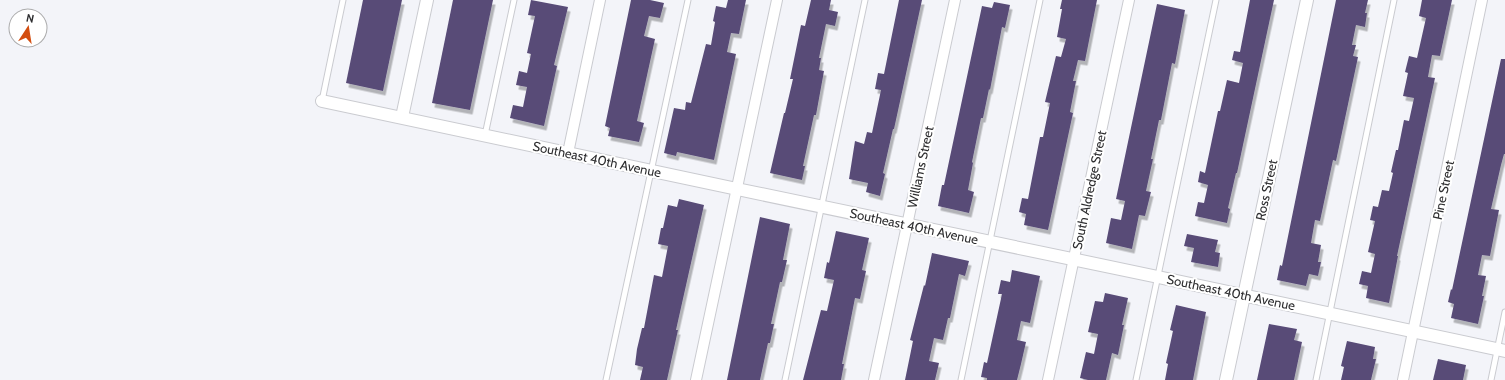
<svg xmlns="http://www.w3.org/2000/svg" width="1505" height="380" viewBox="0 0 1505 380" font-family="Cabin,sans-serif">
<defs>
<filter id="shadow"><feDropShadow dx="2.5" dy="4.5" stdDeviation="0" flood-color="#0004"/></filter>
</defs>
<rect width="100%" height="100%" fill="#f3f4f9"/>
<g fill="#584b77" filter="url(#shadow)">
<polygon points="363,0 402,0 383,91 346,83"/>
<polygon points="453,0 493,0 470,110 432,103"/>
<polygon points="531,0 568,7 554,65 557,66 544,126 510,118 513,105 523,107 527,87 516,85 519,71 527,73 531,54 527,53 535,16 528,15"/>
<polygon points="631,0 650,0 664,3 660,18 649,16 644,36 655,39 637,121 644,123 639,142 608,136 610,128 605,126"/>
<polygon points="728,0 746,0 739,34 731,33 727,52 736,54 714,160 677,152 676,156 664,153 674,108 685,110 686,102 691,103 706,44 711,45 715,22 713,21 716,6 726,8"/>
<polygon points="811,0 831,0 829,10 838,12 835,26 826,24 819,58 821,58 819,70 824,71 816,115 814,115 803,166 805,166 802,180 770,173 784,113 785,113 793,79 790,79 801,25 805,26"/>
<polygon points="899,0 922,0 894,129 893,129 883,173 885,174 880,196 866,192 868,183 849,179 855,141 864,144 867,132 872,133 881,90 875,89 878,73 884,74"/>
<polygon points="1062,0 1097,0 1085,61 1078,60 1073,81 1076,81 1070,112 1073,113 1048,230 1024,225 1026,214 1019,212 1022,198 1028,199 1040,137 1043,137 1050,103 1045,102 1056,56 1061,57 1066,39 1057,37 1062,9 1060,9"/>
<polygon points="1250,0 1274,0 1237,173 1236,173 1228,208 1230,209 1227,223 1195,216 1198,202 1204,203 1208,185 1198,182 1200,171 1205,173 1218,111 1220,111 1227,80 1239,83 1243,63 1232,60 1234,51 1240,52"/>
<polygon points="1336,0 1368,0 1365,13 1367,13 1365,27 1356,25 1352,45 1356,45 1353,56 1358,57 1336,161 1333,160 1320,221 1315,220 1311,243 1321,245 1318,262 1321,262 1318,276 1309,274 1306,286 1277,280 1280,265 1282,266"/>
<polygon points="1422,0 1452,0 1440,56 1432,55 1428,77 1435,78 1397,256 1398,256 1389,303 1366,298 1368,286 1359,284 1362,271 1371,273 1375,254 1368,252 1375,221 1370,220 1373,206 1378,207 1382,190 1389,191 1393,173 1391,172 1396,150 1398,150 1404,120 1409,121 1414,98 1403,96 1408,73 1405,72 1409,56 1417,58 1426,18 1419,16"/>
<polygon points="994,2 1010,5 1005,28 1002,27 990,90 989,89 983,118 981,118 972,162 973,163 968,190 974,192 969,213 938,206 942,185 944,185 982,6 992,8"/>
<polygon points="1157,4 1185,10 1175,64 1172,63 1161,120 1159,120 1151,159 1153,159 1146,191 1151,192 1145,216 1139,215 1132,249 1106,243 1111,218 1121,220 1125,201 1116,199"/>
<polygon points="1501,59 1505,59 1505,154 1504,154 1501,165 1491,209 1499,210 1490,256 1482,255 1478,275 1486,276 1482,296 1484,296 1478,324 1451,318 1454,304 1448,302 1451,289 1452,290"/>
<polygon points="679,199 704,205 676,330 678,330 667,380 640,380 643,367 635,365 637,349 642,328 644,328 654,275 662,277 668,246 658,244 661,228 663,228 668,205 677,207"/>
<polygon points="760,217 790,224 783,260 787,260 782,282 780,282 771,324 774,324 770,343 768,343 760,380 727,380"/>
<polygon points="836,231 869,238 862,270 866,271 860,299 855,298 842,364 844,364 841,380 803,380 821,310 827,311 834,280 824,278 827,262 829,263"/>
<polygon points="1187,234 1218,240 1215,252 1220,253 1218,267 1191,262 1194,248 1184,246"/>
<polygon points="932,253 969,261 965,276 959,274 950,318 948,318 943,340 934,338 929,361 939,363 935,380 905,380 913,341 910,340 924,285 925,286"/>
<polygon points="1012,270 1040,276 1030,323 1021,321 1017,340 1026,342 1021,364 1017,380 987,380 987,378 981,377 984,362 987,363 1002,294 998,294 1001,280 1010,282"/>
<polygon points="1105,293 1128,298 1122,325 1124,325 1118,355 1112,353 1106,380 1088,380 1080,378 1086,352 1094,354 1098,334 1088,332 1095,301 1103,302"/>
<polygon points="1176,305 1206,312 1193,380 1165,380 1168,364 1166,363 1173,331 1170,330"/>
<polygon points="1269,324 1297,329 1294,340 1302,342 1294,380 1257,380"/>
<polygon points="1347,341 1375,347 1373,359 1376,359 1371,380 1341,380 1344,367 1341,366"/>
<polygon points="1438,359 1466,365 1463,380 1433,380"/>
</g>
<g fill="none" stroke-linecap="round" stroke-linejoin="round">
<g stroke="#cacbd0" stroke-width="7">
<g id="service">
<polyline points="322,101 343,0"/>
<polyline points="485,135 514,0"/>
<polyline points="606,380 688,0"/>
<polyline points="785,380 865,0"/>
<polyline points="961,380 1040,0"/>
<polyline points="1136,380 1216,0"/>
<polyline points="1316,380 1394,0"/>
<polyline points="1491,380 1505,312"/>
</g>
</g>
<g stroke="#cacbd0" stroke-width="12">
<g id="minor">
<polyline points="568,153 600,0"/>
<polyline points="696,380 777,0"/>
<polyline points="874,380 955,0"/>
<polyline points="1048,380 1129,0"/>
<polyline points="1403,380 1482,0"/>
</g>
</g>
<g stroke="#cacbd0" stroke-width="14">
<g id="tertiary">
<polyline points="322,101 737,189 1158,277 1505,351"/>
<polyline points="402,117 427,0"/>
<polyline points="1226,380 1307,0"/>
</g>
</g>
<use href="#service" stroke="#fff" stroke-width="5"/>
<use href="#minor" stroke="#fff" stroke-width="10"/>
<use href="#tertiary" stroke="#fff" stroke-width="12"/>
</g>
<g text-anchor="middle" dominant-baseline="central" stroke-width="4" stroke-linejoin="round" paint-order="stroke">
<g font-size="13" fill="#2e2e30" stroke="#fff">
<text transform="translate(597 159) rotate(12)">Southeast 40th Avenue</text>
<text transform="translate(920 167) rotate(-78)">Williams Street</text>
<text transform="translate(1089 190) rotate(-78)">South Aldredge Street</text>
<text transform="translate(1266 190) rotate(-78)">Ross Street</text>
<text transform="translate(1443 190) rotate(-78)">Pine Street</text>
<text transform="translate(914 226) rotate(12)">Southeast 40th Avenue</text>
<text transform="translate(1231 292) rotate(12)">Southeast 40th Avenue</text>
</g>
</g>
<g transform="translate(28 28) rotate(12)"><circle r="19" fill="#ffffff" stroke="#ababac"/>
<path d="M0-3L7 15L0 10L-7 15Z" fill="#d34d10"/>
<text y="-6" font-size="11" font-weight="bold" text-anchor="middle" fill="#2e2e30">N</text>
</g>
</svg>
